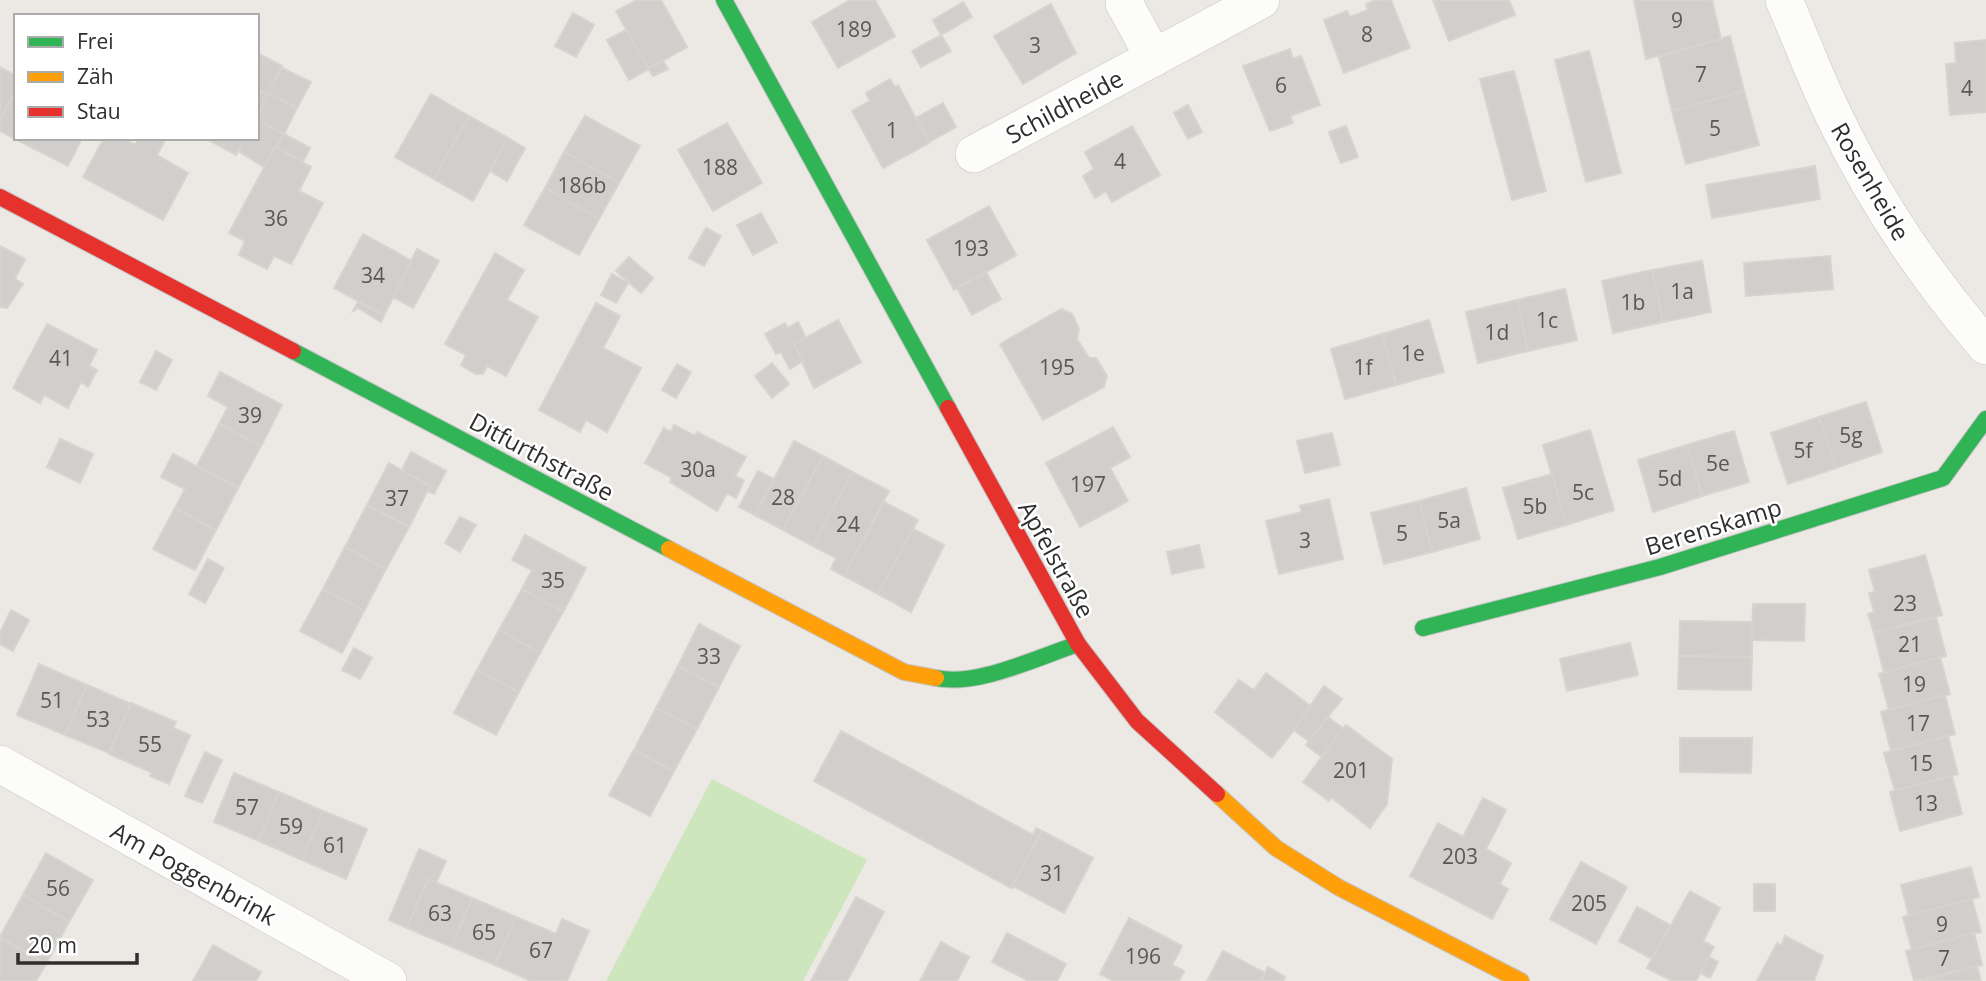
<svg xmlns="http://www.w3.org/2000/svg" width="1986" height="981" viewBox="0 0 1986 981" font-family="'Open Sans',sans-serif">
<rect width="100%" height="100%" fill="#ece8e4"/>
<polygon fill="#cee6be" points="712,779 867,860 803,981 606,981"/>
<g fill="#d1cecb" stroke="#d7d4d0" stroke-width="2">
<polygon points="637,0 661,0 687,47 648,69 616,11"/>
<polygon points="850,0 875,0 895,36 838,68 812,22"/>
<polygon points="1376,0 1391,0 1410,48 1344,73 1324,20 1347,11 1350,17 1368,10 1366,4"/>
<polygon points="1433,0 1509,0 1515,15 1449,41"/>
<polygon points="1634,0 1712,0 1721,39 1646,59"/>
<polygon points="963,2 972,17 941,35 933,20"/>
<polygon points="1051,4 1076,53 1023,84 994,36"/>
<polygon points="573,13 594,25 576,57 555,46"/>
<polygon points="626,30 649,69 629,80 607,40"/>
<polygon points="941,35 951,51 921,67 912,51"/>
<polygon points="1730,36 1744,91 1672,111 1659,57"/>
<polygon points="1986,40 1986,112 1950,115 1946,64 1956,63 1955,43"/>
<polygon points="1290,49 1293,59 1301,56 1320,105 1290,116 1293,123 1270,131 1243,66"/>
<polygon points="1589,51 1621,173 1586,182 1555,60"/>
<polygon points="257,53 282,66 267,95 257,90"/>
<polygon points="663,61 668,69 653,76 648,68"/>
<polygon points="0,67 16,76 16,91 0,120"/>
<polygon points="282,68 311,82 297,108 268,93"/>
<polygon points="1514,71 1546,191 1512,200 1480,79"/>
<polygon points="890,79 895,87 898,85 929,143 883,168 852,111 870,101 866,93"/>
<polygon points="257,90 268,95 257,115"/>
<polygon points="16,91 16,138 36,138 31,147 0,131 0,120"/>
<polygon points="1744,91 1759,145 1686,164 1672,111"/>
<polygon points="268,93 297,108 284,134 257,120"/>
<polygon points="431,94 469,116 434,179 395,157"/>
<polygon points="943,103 956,127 929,142 916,118"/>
<polygon points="1188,105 1202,132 1188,139 1174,113"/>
<polygon points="469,116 508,138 473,201 434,179"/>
<polygon points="585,116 640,146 619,183 564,152"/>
<polygon points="257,120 284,134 264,167 238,151 245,138 257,138"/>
<polygon points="727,123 762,183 713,211 678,150"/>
<polygon points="1132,126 1160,175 1112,202 1106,191 1095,198 1083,176 1094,169 1085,152"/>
<polygon points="1346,126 1358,157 1341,163 1329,132"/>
<polygon points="284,134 310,148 303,162 276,148"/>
<polygon points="36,138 82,138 68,166 31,147"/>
<polygon points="104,138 122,138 135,145 139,138 166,138 157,155 188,173 163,220 83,177"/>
<polygon points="205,138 245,138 236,155"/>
<polygon points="508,138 525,148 507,181 490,171"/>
<polygon points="275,147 311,167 299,191 323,203 291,264 274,256 267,269 239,255 245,241 229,233"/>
<polygon points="564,152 619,183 599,219 545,188"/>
<polygon points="1815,166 1820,199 1712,218 1706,185"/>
<polygon points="545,188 599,219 579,255 524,225"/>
<polygon points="989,206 1016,255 954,290 927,240"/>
<polygon points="761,213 777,242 753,255 737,225"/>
<polygon points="706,228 721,236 704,266 689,258"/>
<polygon points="363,234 412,261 384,315 334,288"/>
<polygon points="0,246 25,259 15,279 23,284 7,308 0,307"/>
<polygon points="417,249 439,261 413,308 393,297"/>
<polygon points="495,253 524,270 507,300 538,317 506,376 487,366 483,374 476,374 461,365 466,355 445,344"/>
<polygon points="1830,256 1833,289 1746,296 1744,263"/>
<polygon points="629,257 653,278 641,293 616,271"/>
<polygon points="1702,261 1711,312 1663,322 1652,270"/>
<polygon points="1652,270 1663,322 1613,333 1602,281"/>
<polygon points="986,272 1001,299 972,315 957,288"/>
<polygon points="612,274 628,283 616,303 601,295"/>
<polygon points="1565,289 1577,340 1528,351 1517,300"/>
<polygon points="1517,300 1528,351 1478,363 1466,312"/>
<polygon points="358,302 384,315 381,322 358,308 353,311"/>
<polygon points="596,303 620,316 603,348 641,368 607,432 586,420 580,432 539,410"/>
<polygon points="1061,309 1072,314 1079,329 1077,339 1089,358 1096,358 1107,376 1104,387 1043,420 1000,344"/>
<polygon points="838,320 861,362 814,388 794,344"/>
<polygon points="1429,320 1444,372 1396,385 1382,334"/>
<polygon points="798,322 806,338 794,344 803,361 790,369 781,352 776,354 765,334 785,323 788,328"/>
<polygon points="47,324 97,350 89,366 97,370 88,387 81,382 68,408 44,395 40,403 13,388"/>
<polygon points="1382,334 1396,385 1345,399 1331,349"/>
<polygon points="156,351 172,360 156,390 140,382"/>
<polygon points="772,363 789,384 772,398 755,376"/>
<polygon points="677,364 691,372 676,398 662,390"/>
<polygon points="220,372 282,405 261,446 219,424 228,407 208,396"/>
<polygon points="1866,402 1882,452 1836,468 1819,417"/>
<polygon points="1819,417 1836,468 1788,484 1771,433"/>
<polygon points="219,424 261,446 238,488 197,466"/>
<polygon points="674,425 695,436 697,432 746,457 735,476 744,480 736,498 727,493 717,511 670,482 672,478 645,463 664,428 671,432"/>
<polygon points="1113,427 1130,457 1110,468 1128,501 1080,527 1046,463"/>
<polygon points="1590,430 1614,510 1566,525 1543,445"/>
<polygon points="1734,431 1749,482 1702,496 1687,445"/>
<polygon points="1332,433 1340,465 1305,473 1297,441"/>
<polygon points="60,439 93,454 80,483 47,467"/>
<polygon points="794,441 823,456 783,530 755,515"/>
<polygon points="1687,445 1702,496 1653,512 1638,460"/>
<polygon points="411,452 446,471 434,494 428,491 430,486 402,470"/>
<polygon points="173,454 238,488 216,530 175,508 185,489 161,477"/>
<polygon points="823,456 852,472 813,546 783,530"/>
<polygon points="389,463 430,486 409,527 367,505"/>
<polygon points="758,471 774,479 755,515 739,507"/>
<polygon points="852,472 889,491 844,576 831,569 836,558 813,546"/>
<polygon points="1552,474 1566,525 1518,539 1503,488"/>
<polygon points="1466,488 1480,539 1432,552 1419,501"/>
<polygon points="1329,499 1343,559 1279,574 1266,521 1302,512 1300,506"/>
<polygon points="1419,501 1432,552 1384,564 1371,513"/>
<polygon points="884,502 918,520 878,594 844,576"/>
<polygon points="367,505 409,527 386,569 345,547"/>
<polygon points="175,508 216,530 195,570 153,549"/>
<polygon points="460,517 476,525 460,552 445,543"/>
<polygon points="913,529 944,545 911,612 878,594"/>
<polygon points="525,535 586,568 563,612 522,589 532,570 512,560"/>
<polygon points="1199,545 1204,567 1172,574 1167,552"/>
<polygon points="345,547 386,569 364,611 323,589"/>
<polygon points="1925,555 1942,615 1874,633 1868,614 1874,612 1869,593 1875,592 1869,570"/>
<polygon points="208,559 224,568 205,603 189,594"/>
<polygon points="323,589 364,611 342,653 300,631"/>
<polygon points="522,589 563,612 540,653 499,630"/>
<polygon points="1753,604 1805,604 1804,641 1752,640"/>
<polygon points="11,610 29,620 13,651 0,644 0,633"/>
<polygon points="1936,617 1946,656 1884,673 1874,633"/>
<polygon points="1680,621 1752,622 1752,657 1679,656"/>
<polygon points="699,624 740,646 719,687 678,666"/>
<polygon points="499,630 540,653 519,692 477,670"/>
<polygon points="1630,643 1638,675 1567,691 1560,659"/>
<polygon points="354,648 372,658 360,679 342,670"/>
<polygon points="1679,656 1752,657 1751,690 1678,689"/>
<polygon points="1940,657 1950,694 1889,710 1879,674"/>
<polygon points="39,664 87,685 65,735 17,715"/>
<polygon points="678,666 719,687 697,729 656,708"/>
<polygon points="477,670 519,692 496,735 454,713"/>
<polygon points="1266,673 1312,707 1272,758 1215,712 1239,680 1254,690"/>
<polygon points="87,685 131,704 109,753 65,735"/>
<polygon points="1324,686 1342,699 1309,741 1294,730"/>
<polygon points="1945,695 1955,734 1891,751 1881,712"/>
<polygon points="131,703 176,722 173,728 190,735 169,784 150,776 153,773 109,754"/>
<polygon points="656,708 697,729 674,771 634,750"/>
<polygon points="1328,717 1344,729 1322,757 1306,745"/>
<polygon points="1346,725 1392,759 1387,804 1370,828 1331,797 1329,801 1303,782"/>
<polygon points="841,731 1033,835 1036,828 1042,831 1011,888 814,781"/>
<polygon points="1948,736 1958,774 1895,791 1884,753"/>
<polygon points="1680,738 1752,738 1751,773 1680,772"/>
<polygon points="634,750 674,771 650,816 609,795"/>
<polygon points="205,752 222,760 202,803 185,796"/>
<polygon points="234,773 279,792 259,841 214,822"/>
<polygon points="1952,776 1962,814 1900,831 1890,792"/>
<polygon points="279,792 323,811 302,860 259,841"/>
<polygon points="1483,798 1506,810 1486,849 1511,863 1500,884 1508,889 1492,919 1410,876 1438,823 1463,837"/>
<polygon points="323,811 367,829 346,879 302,860"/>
<polygon points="1042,831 1093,858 1064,913 1015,887 1011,888"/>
<polygon points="419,849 446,861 436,883 428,879 407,928 389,920"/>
<polygon points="46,853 93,880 69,922 23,895"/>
<polygon points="1581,862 1627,887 1596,944 1550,919"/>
<polygon points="1971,867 1979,897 1909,916 1901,885"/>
<polygon points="428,879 472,898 452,947 407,928"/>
<rect x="1754" y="884" width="21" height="27"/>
<polygon points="1690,891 1720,908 1703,941 1714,947 1696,981 1672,981 1647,968"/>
<polygon points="23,895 69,922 46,964 0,937"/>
<polygon points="856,897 884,912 847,981 811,981"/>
<polygon points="472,898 516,917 495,965 452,947"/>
<polygon points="1972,899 1981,932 1912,950 1903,917"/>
<polygon points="1637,907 1670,925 1652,959 1619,941"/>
<polygon points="516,917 556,934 562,919 589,931 567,981 531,981 495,965"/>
<polygon points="1129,918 1182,946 1172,965 1184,971 1179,981 1114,981 1100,974"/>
<polygon points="1007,933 1066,964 1057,981 1029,981 992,962"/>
<polygon points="1974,933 1982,965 1914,981 1906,951"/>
<polygon points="1785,936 1823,956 1814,981 1757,981 1777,943 1781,946"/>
<polygon points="0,937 46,964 36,981 0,981"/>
<polygon points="941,942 969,957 957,981 920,981"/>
<polygon points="213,945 261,972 256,981 193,981"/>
<polygon points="1223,951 1265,973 1261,981 1207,981"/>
<polygon points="1709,957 1718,962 1710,978 1700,973"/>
<polygon points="1977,966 1981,981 1921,981"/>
<polygon points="1268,967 1285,977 1283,981 1261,981"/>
</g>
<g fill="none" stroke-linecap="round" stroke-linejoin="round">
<g stroke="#c5c4c5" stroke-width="38">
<g id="street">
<path d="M1784 0C1801 39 1816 80 1835 118 1875 201 1926 277 1986 346"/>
<polyline points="1124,3 1154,58"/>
<polyline points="974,154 1261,0"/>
<polyline points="0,764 388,981"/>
</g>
</g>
<g stroke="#c5c4c5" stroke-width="18">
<g id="fast">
<polyline points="724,0 948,408"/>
<polyline points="293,351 669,549"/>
<polyline points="1423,628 1660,567 1943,478 1986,419"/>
<path d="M936 678C977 687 1038 657 1078 644"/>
</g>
</g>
<g stroke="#c5c4c5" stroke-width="18">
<g id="slow">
<polyline points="669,549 904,672 936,678"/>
<polyline points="1217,794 1276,848 1338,887 1521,981"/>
</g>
</g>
<g stroke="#c5c4c5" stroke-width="18">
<g id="jam">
<polyline points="0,197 293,351"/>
<polyline points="948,408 1078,644 1137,721 1217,794"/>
</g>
</g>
<use href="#street" stroke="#fcfcfb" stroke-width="37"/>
<use href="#fast" stroke="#30b455" stroke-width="16"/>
<use href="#slow" stroke="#ff9f0a" stroke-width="16"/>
<use href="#jam" stroke="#e5322d" stroke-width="16"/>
</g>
<g text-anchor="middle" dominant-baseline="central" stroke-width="5" stroke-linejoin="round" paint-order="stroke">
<g font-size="21" fill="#585857">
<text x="1677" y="20">9</text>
<text x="854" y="29">189</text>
<text x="1367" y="34">8</text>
<text x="1035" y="45">3</text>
<text x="1701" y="74">7</text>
<text x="1281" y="85">6</text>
<text x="1967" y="88">4</text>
<text x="1715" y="128">5</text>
<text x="892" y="130">1</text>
<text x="1120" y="161">4</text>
<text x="720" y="167">188</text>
<text x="582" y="185">186b</text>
<text x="276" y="218">36</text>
<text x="971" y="248">193</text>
<text x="373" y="275">34</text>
<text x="1682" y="291">1a</text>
<text x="1633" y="302">1b</text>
<text x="1547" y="320">1c</text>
<text x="1497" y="332">1d</text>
<text x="1413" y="353">1e</text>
<text x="61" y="358">41</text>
<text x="1057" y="367">195</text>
<text x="1363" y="367">1f</text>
<text x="250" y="415">39</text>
<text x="1851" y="435">5g</text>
<text x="1803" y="450">5f</text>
<text x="1718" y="463">5e</text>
<text x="698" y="469">30a</text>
<text x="1670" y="478">5d</text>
<text x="1088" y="484">197</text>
<text x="1583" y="492">5c</text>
<text x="783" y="497">28</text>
<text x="397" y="498">37</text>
<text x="1535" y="506">5b</text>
<text x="1449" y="520">5a</text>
<text x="848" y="524">24</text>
<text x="1402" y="533">5</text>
<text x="1305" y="540">3</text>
<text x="553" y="580">35</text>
<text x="1905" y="603">23</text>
<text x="1910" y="644">21</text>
<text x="709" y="656">33</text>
<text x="1914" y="684">19</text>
<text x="52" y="700">51</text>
<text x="98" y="719">53</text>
<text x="1918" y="723">17</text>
<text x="150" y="744">55</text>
<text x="1921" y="763">15</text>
<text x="1351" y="770">201</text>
<text x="1926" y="803">13</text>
<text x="247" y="807">57</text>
<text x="291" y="826">59</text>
<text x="335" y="845">61</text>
<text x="1460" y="856">203</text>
<text x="1052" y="873">31</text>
<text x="58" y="888">56</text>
<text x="1589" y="903">205</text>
<text x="440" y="913">63</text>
<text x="1942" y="924">9</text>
<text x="484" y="932">65</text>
<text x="541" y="950">67</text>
<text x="1143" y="956">196</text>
<text x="1944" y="958">7</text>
</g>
<g font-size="24" fill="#2e2e2e" stroke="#fff">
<text transform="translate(1064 106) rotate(-28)">Schildheide</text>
<text transform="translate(1871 181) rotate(60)">Rosenheide</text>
<text transform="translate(542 456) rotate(28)">Ditfurthstraße</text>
<text transform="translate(1713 526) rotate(-17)">Berenskamp</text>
<text transform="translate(1057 559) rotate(61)">Apfelstraße</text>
<text transform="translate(194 873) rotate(29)">Am Poggenbrink</text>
</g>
</g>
<rect x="14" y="14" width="245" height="126" fill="#ffffff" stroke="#ababab" stroke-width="2"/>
<rect x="28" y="37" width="35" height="10" fill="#30b455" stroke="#ababab" stroke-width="2"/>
<text x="77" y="49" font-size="21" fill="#2e2e2e">Frei</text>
<rect x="28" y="72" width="35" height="10" fill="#ff9f0a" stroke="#ababab" stroke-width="2"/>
<text x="77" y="84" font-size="21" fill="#2e2e2e">Zäh</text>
<rect x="28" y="107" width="35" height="10" fill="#e5322d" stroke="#ababab" stroke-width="2"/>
<text x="77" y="119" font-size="21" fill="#2e2e2e">Stau</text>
<path d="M18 953v10h119v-10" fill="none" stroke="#2e2e2e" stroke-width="3.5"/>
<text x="28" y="953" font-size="21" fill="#2e2e2e" stroke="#ffffff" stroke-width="5" paint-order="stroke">20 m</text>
</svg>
